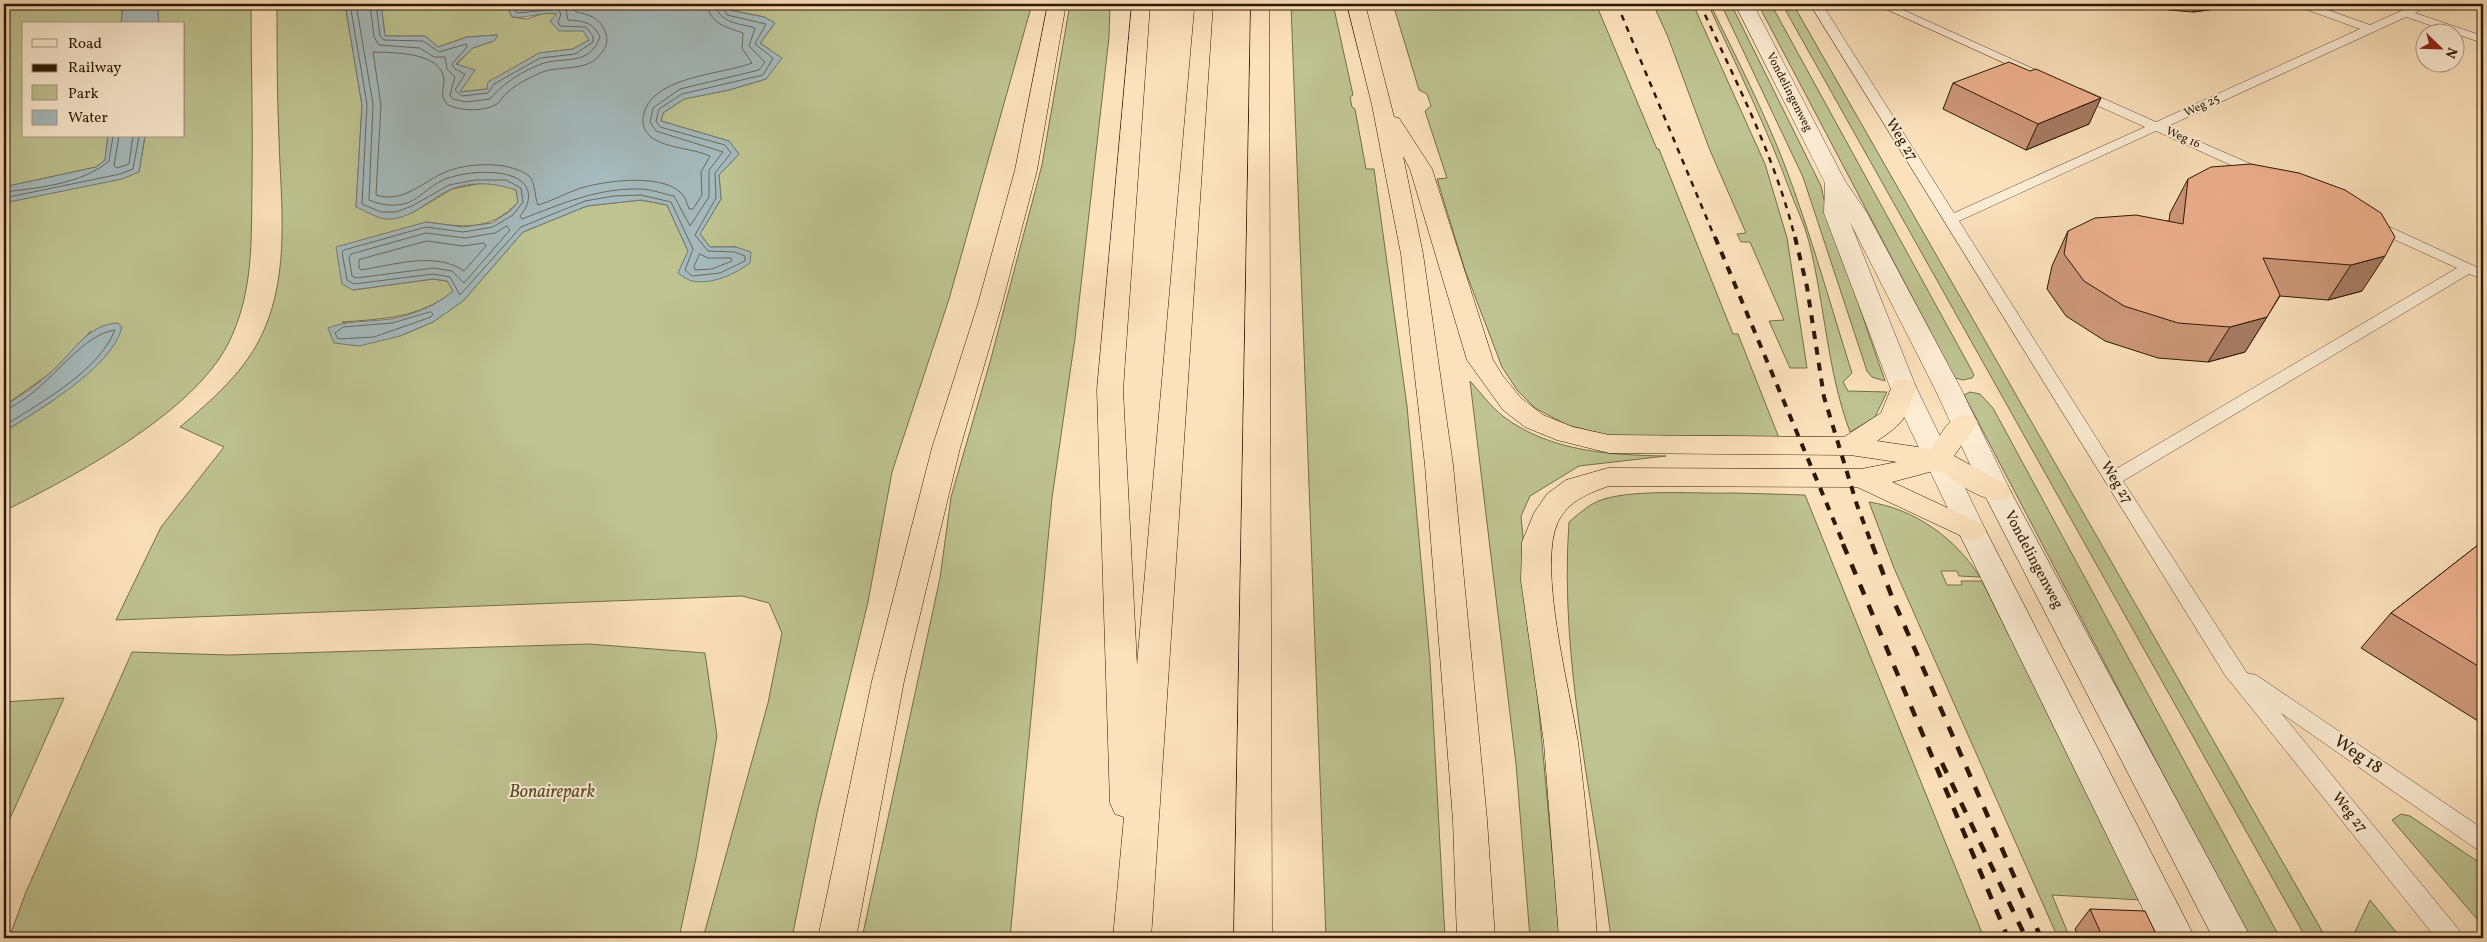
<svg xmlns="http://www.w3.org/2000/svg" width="2487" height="942" viewBox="0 0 2487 942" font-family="Vollkorn,serif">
<rect width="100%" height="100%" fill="#fbe1bc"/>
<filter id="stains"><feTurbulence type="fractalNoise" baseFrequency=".004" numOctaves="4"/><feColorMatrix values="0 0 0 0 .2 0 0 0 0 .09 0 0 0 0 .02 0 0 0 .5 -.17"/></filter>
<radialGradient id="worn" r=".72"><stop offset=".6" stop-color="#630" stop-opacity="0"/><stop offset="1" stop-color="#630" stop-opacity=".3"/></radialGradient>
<g fill="#bec391" stroke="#766e48">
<polygon points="4,4 128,4 123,5 121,24 24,24 24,136 108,136 105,160 96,167 4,187"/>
<path d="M157 4H251C251 64 253 125 252 185 251 241 254 292 228 344 192 414 73 477 4 511V432L54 400 91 331 52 372 4 406V201L139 172 145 136H184V24H159Z"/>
<path d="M277 4H345L362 105 356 207 412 213 452 189 482 183 503 185 516 190 518 202C491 232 462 227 426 222L353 290 433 279 447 281 453 291C421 318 382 319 342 322L400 336 433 322 463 301 523 232 587 206 641 200 667 205 688 251 736 247H710L700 234 721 199 719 175 739 154 729 141 661 121 663 113 684 99 729 90 766 79 781 58 760 43 775 23 764 17 729 10 725 4H1032L949 299 892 472 868 602 817 813 792 938H703L768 703 782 633 769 603 742 596 116 620 161 527 224 447 180 427C212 400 247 370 264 330 290 271 281 203 279 140 277 95 277 49 277 4Z"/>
<polygon points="381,4 506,4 512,17 527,19 547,12 558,14 584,31 589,40 573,49 539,53 487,89 459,92 456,65 473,48 494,41 497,35 467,37 438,47 425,36 385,36"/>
<polygon points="1070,4 1110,4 1109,37 1075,338 1052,498 1010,938 862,938 940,578 951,497 990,362 1042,165"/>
<polygon points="1291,4 1333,4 1353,95 1350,97 1352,107 1355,109 1366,169 1374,169 1407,406 1430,661 1445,938 1326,938"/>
<polygon points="1393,4 1596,4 1657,149 1659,149 1733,334 1738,334 1779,438 1610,436 1567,425 1535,408 1517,390 1502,367 1465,270 1437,179 1447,178 1425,111 1431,106 1427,94 1419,90"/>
<polygon points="1653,4 1693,4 1765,164 1787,238 1807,368 1790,368 1769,321 1784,320 1750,242 1741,242 1737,234 1746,233 1709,148 1668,37"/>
<path d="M1708 4H1710C1736 57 1764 111 1785 166 1811 234 1830 304 1852 373L1843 382 1848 391 1887 392 1875 417 1850 432C1827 370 1825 305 1809 242 1805 226 1798 211 1792 196 1768 130 1737 67 1708 4Z"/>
<polygon points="1721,4 1731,4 1821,186 1827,213 1885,381 1872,377 1867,371 1803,177"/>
<polygon points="1758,4 1771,4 1972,371 1974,375 1972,378 1963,380 1955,378"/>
<polygon points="1782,4 1793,4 2326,938 2306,938"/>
<path d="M1470 381C1481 393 1491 407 1504 417 1551 452 1611 455 1666 456L1579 466 1530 496 1521 516 1560 938H1530L1516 764Z"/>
<polygon points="1970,392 1980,394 1993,408 2280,938 2249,938 1964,395"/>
<path d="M1734 493 1805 495 1984 938H1611C1594 800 1559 662 1569 522 1580 513 1590 503 1604 499 1638 489 1697 494 1734 493Z"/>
<path d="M1869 502C1915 509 1955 538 1980 577L1959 576 1957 571H1941L1947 585H1962L1961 581H1982L2141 900 2052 895 2070 938H2058L1894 568Z"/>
<polygon points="589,644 705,653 717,736 696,858 679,938 9,938 26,892 132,652 229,655"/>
<polygon points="64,698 13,812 4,830 4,702"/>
<polygon points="2401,814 2410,816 2483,865 2483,926 2392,820"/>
<polygon points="2370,900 2401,938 2352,938"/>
</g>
<g fill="#a5babd" stroke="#757971">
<polygon points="128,4 157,4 159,24 121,24 123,5"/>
<path d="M345 4H381L385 36H425L438 47 467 37 498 35 494 41 473 48 456 64 475 70 460 92 487 89 488 82 539 53 573 49 589 40 583 31H559L550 21 557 14C542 11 528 19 512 17L506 4H725L729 10 764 17 775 23 760 43 782 58 766 79 729 90 684 99 663 113 661 121 729 141 739 154 719 175 721 199 700 234 710 247H736L751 252 750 263C735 274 712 285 692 281 688 280 682 276 678 273L688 251 667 205 641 200 587 206 523 232 463 301 433 322 400 336 359 346 334 343 328 328C348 320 369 322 390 319 413 315 436 306 453 291L447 281 433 279 353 290 342 284 336 247 426 222 463 227 492 223 510 211 518 202 516 190C496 183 472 181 452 189 430 198 411 221 385 219 376 218 364 210 356 207L362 105Z"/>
<polygon points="108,136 145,136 139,172 122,179 4,203 4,187 96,167 105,160"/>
<path d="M118 323 122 327C112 368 38 410 4 432V406C20 396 37 385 51 372 72 354 87 324 118 323Z"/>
</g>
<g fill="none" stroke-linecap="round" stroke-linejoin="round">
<g stroke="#6a695e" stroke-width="1">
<polyline points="350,4 367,104 362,204 381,212 396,212 412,206 449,185 475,180 506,180 521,188 523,202 513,215 493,227 463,232 426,227 344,250 342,252 347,280 354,284 433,274 450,277 460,295 521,227 585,201 614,196 641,195 671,202 693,249 685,270 692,276 720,273 745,261 745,256 735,252 708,251 695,235 716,198 715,173 731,153 725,145 660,127 656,121 659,109 682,94 763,75 773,58 755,44 766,24 727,15 721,4"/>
<path d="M356 4 373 104 369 200C381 205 394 207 407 203 420 198 430 186 443 180 462 171 520 165 528 191 530 201 526 209 520 216L522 219C561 204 597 188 640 189 651 189 663 194 674 196L690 226 709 197V170L723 152 656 131 650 122 653 108 680 89 759 70 765 62 749 46 755 28C739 23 720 24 715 4"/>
<path d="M370 4 374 37 379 45 420 48 434 57H445L447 69 455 77 450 95 453 99 466 102 490 99C502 84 523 71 541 64 564 56 589 67 600 37 593 22 583 21 568 20L566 10 560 4"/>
<polyline points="376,4 380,36 384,40 423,41 439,52 466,44 467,47 452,64 455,69 465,74 455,90 462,96 488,93 494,84 540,58 575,54 593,42 593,36 586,27 560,26 558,22 561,14 558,9 517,13 511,4"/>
<path d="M572 4 576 12C588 14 599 18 604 29 608 36 608 44 603 51 588 74 561 64 540 73 529 78 516 84 507 93 503 96 501 101 497 104 484 112 461 111 448 105 439 96 444 90 444 80 442 51 392 53 373 52L381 105 376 195C403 203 420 184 443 173 461 165 484 163 504 166 512 168 522 170 529 176 536 183 534 196 538 205 552 201 564 194 578 189 602 181 659 173 680 192 685 196 687 203 689 209H693L702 195 701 172 710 156C692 148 669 149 652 138 646 133 642 126 643 118 648 76 721 75 752 63L742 48 743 33C726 27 710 24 707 4"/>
<polyline points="119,136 114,166 117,168 129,164 133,136"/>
<path d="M4 192C38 188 82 184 109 161L113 136"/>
<polyline points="4,198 120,174 133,169 139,136"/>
<polygon points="507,226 510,230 464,283 452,271 434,268 356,278 352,276 349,257 351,254 426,233 465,238 495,233"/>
<path d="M427 241 463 246 484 243 486 246 464 271C435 251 394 265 361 270L359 268V260Z"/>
<polygon points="700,254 708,258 731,258 732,261 712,269 695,270 694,267"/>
<polygon points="431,312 433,314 431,317 374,337 338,339 335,333 343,327 392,323"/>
<path d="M4 410C46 395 77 335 115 330 98 372 41 402 4 426"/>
</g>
<g stroke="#614a2f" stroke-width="1">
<g id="lane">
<polygon points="1810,4 1822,4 1954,213 2145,127 2074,95 2072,92 2074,89 2082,89 2156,122 2360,29 2297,6 2296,4 2311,4 2370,25 2416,4 2430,4 2415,13 2483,36 2483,43 2406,17 2166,127 2267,171 2269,174 2267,177 2257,177 2156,131 1959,221 2116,469 2457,268 2367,227 2365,224 2367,221 2377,221 2483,270 2483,279 2469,274 2123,481 2247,673 2256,675 2483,829 2483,851 2475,848 2281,713 2459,930 2463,938 2436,938 2225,675"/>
<polygon points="1875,4 1890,4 2058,80 2056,83 2048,83"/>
</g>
</g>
<g stroke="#614a2f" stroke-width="1">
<polygon id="street" points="1735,4 1753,4 1845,181 1867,213 1960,387 2011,492 2007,499 1997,502 1987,499 1983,492 1934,387 1850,222 1916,387 1986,531 1982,538 1972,541 1962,538 1890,387 1824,213 1825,183"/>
</g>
<g stroke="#2e1800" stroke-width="1">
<g id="secondary">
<polygon points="1997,482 2007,485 2011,492 2251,938 2213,938 1983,492 1987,485"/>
<polygon points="1972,521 1982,524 1986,531 2195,938 2157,938 1958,531 1962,524"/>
</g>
</g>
<g stroke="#2e1800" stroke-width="1">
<g id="highway">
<polygon points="1048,4 1066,4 1037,170 1002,304 960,448 904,681 856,938 818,938 872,681 932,448 978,304 1015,170"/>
<polygon points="1132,4 1150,4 1123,390 1137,665 1195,4 1213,4 1151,938 1113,938 1124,817 1115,814 1110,803 1097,390"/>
<polygon points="1251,4 1269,4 1272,938 1234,938"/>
<path d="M1347 4H1365L1394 117 1399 118 1432 169 1493 360 1503 376 1521 398 1543 415 1573 427 1609 435 1844 437 1881 413 1894 381 1903 379 1912 381 1916 387C1904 421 1906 421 1877 441L1931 449C1943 432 1951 410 1974 416L1978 422 1954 456 2007 485 2011 492 2007 499C1984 505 1957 482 1937 470L1892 482 1982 524 1986 531 1982 538 1972 541 1857 487 1609 486C1589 493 1568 501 1558 522 1537 565 1570 691 1578 742 1586 806 1593 874 1597 938H1559L1544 743 1521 581 1522 542 1534 513 1547 494 1566 480 1608 468 1861 469 1897 462 1850 455 1609 453 1557 440 1525 427 1503 410 1467 360 1410 169 1403 156 1423 254 1453 465 1487 820 1495 938H1457L1453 820 1425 465 1401 254 1372 105Z"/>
</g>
</g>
<use href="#lane" fill="#fcecd3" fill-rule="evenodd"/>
<use href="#street" fill="#fcecd3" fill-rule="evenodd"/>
<use href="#secondary" fill="#fcecd3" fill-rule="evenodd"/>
<use href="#highway" fill="#fbe1bc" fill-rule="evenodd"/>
<g stroke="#2e1800" stroke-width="2.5" stroke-dasharray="6 6" stroke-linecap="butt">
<polyline points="1617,4 1715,238"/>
<path d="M1700 4C1735 80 1775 156 1795 238"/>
</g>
<g stroke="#2e1800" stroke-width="4" stroke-dasharray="8 8" stroke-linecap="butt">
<polyline points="1715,237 1844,545"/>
<polyline points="1795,237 1807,287 1824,397 1857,505 1872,545"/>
</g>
<g stroke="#2e1800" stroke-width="4.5" stroke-dasharray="11 11" stroke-linecap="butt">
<polyline points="1843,544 2008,938"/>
<polyline points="1872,544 1892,597 2041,938"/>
<polyline points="1942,763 2026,938"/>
</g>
</g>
<g fill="#cc9779" stroke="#2e1800">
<polygon points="2144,4 2238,4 2237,6 2193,12 2169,10"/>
<polygon points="1953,83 2089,124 2026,150 1943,109"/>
<polygon points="2188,179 2345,190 2362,291 2328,300 2280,296 2245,352 2208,362 2158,358 2105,341 2066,316 2047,289 2052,266 2068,231 2169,221 2170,213"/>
<polygon points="2483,541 2483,717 2478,721 2361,648 2391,613"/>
<polygon points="2090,909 2158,938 2079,938 2075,929"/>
</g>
<g fill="#a67b63" stroke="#2e1800">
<polygon points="2198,4 2238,4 2237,6 2193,12"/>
<polygon points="2101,98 2089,124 2026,150 2038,124"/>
<polygon points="2385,256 2362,291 2328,300 2351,265"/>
<polygon points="2267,317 2245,352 2208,362 2230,327"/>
</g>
<g fill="#edb08d" stroke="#2e1800">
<polygon points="2009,62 2030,71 2036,69 2101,98 2038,124 1953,83"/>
<polygon points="2251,164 2299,173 2345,190 2381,213 2395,237 2385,256 2351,265 2263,258 2280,295 2267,317 2230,327 2178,323 2124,306 2084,281 2064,254 2068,231 2095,218 2136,215 2183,224 2188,179 2211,167"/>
<polygon points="2483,541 2483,669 2391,613"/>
<polygon points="2090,909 2145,911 2158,938 2103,938"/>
</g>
<g text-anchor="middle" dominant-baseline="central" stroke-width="4" stroke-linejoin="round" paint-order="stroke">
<g font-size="12" fill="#2e1800" stroke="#fcecd3">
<text transform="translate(1789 92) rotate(63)">Vondelingenweg</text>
<text transform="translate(2202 106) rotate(-25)">Weg 25</text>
<text transform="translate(2183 138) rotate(24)">Weg 16</text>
</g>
<g font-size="15" fill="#2e1800" stroke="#fcecd3">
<text transform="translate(1901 140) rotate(58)">Weg 27</text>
<text transform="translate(2116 483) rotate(58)">Weg 27</text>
<text transform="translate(2033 560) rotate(62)">Vondelingenweg</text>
<text transform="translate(2349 813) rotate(51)">Weg 27</text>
</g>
<g font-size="18" fill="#2e1800" stroke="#fcecd3">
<text transform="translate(2358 755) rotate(34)">Weg 18</text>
</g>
<g font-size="18" font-style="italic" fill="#594b2c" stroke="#fcecd3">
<text x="552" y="792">Bonairepark</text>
</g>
</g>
<rect width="2487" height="942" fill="none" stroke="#fbe1bc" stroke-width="20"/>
<rect x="5" y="5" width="2477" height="932" fill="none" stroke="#2e1800" stroke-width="2.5"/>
<rect x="10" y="10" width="2467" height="922" fill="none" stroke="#2e1800"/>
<rect x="22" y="22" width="162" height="115" fill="#fcecd3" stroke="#aa977f"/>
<rect x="32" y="39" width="25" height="8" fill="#fcecd3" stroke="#aa977f"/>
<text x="68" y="48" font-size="15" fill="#2e1800">Road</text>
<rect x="32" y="64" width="25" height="8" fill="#2e1800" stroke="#aa977f"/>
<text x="68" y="72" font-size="15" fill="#2e1800">Railway</text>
<rect x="32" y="85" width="25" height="15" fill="#bec391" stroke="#aa977f"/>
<text x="68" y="98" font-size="15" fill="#2e1800">Park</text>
<rect x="32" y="110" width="25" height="15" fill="#a5babd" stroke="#aa977f"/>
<text x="68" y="122" font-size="15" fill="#2e1800">Water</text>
<g transform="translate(2440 48) rotate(113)"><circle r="24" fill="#fcecd3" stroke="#aa977f"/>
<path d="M0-4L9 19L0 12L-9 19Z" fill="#8f2418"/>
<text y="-8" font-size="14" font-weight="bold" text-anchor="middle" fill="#2e1800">N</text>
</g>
<rect width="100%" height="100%" filter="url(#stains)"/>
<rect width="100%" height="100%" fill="url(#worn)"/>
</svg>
